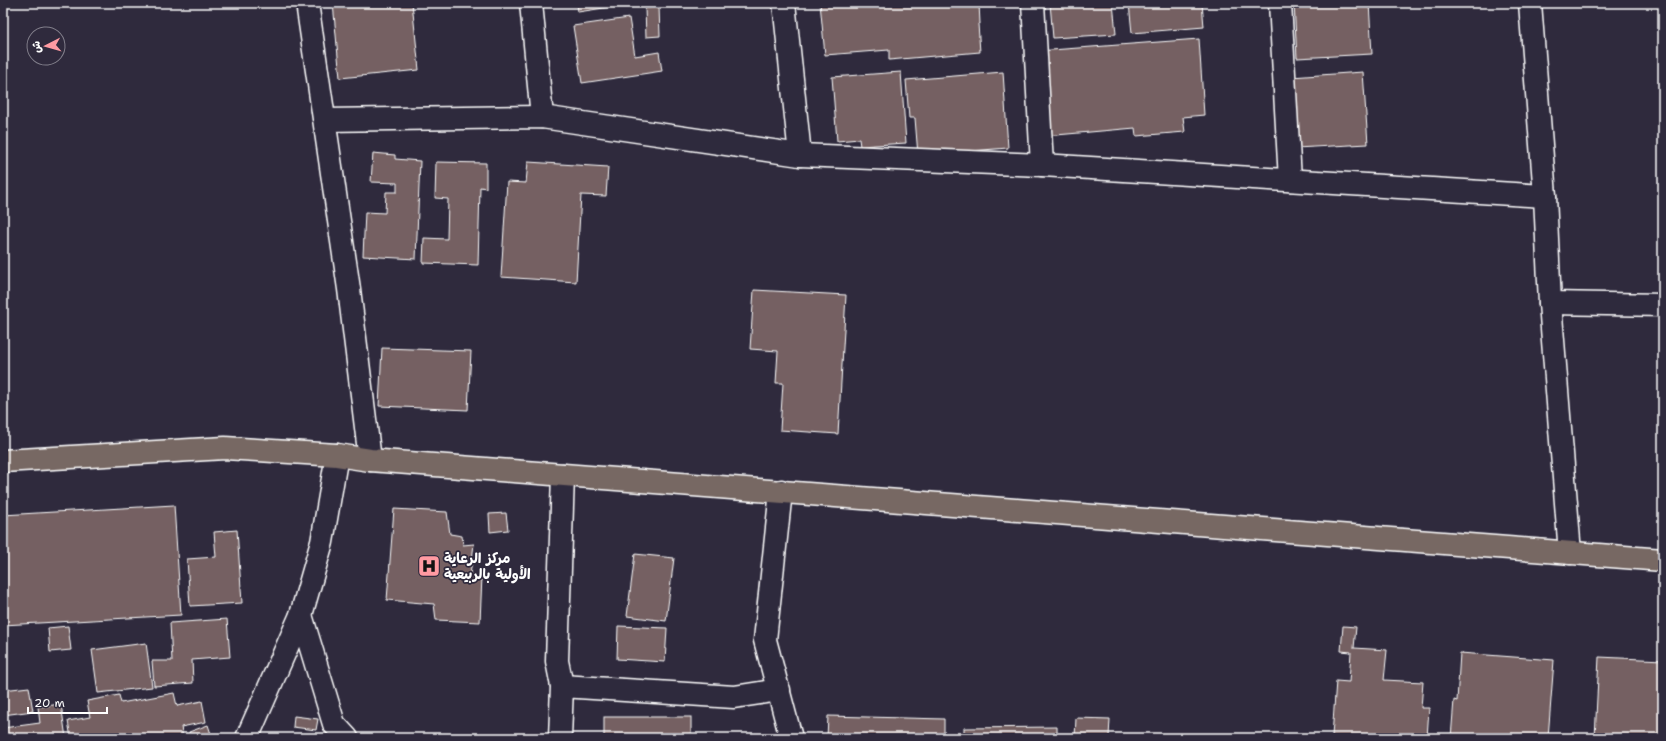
<svg xmlns="http://www.w3.org/2000/svg" width="1666" height="741" viewBox="0 0 1666 741" font-family="'Shantell Sans','Playpen Sans Arabic',sans-serif">
<rect width="100%" height="100%" fill="#2f2a3d"/>
<filter id="ink" filterUnits="userSpaceOnUse"><feTurbulence type="fractalNoise" baseFrequency=".025" numOctaves="2"/><feDisplacementMap in="SourceGraphic" scale="8" xChannelSelector="R" yChannelSelector="G"/><feConvolveMatrix kernelMatrix="1 2 1 2 8 2 1 2 1" color-interpolation-filters="sRGB"/></filter>
<g filter="url(#ink)">
<g fill="#756162" stroke="#fff">
<polygon points="333,3 412,3 419,70 340,78"/>
<polygon points="577,3 636,3 578,12"/>
<polygon points="820,3 979,3 980,24 978,24 980,52 889,60 889,50 825,55"/>
<polygon points="1050,3 1113,3 1116,34 1053,38"/>
<polygon points="1129,3 1202,3 1204,27 1132,33"/>
<polygon points="1294,3 1369,3 1372,54 1297,58"/>
<polygon points="659,7 660,36 646,37 645,8"/>
<polygon points="629,18 635,56 659,52 662,71 582,83 573,26"/>
<polygon points="1199,39 1204,115 1183,117 1185,132 1136,136 1135,128 1045,136 1038,51"/>
<polygon points="901,72 906,143 860,146 859,139 837,141 832,77"/>
<polygon points="1003,72 1008,148 918,155 915,118 909,118 906,80"/>
<polygon points="1363,72 1368,144 1296,148 1291,77"/>
<polygon points="373,153 395,155 395,159 420,161 416,259 363,256 365,212 385,213 386,192 397,192 397,183 371,182"/>
<polygon points="436,162 486,163 486,188 480,187 478,265 423,263 424,238 447,239 448,199 435,198"/>
<polygon points="528,162 608,167 606,196 581,195 576,282 501,277 507,182 526,183"/>
<polygon points="754,290 846,295 838,434 780,430 783,383 776,383 778,351 750,349"/>
<polygon points="382,348 471,351 468,410 379,406"/>
<polygon points="174,505 181,615 3,625 3,515"/>
<polygon points="394,509 447,512 450,534 462,536 463,545 474,544 470,575 482,576 480,622 436,620 434,604 387,600"/>
<polygon points="506,513 508,530 490,532 489,514"/>
<polygon points="237,530 242,603 190,606 187,559 216,557 214,532"/>
<polygon points="635,554 674,558 666,621 627,616"/>
<polygon points="227,619 230,657 192,660 193,683 154,686 152,661 172,661 170,623"/>
<polygon points="68,626 71,650 50,652 48,628"/>
<polygon points="618,626 667,628 665,662 617,659"/>
<polygon points="1343,626 1356,627 1354,648 1387,650 1384,680 1423,682 1421,708 1429,708 1427,738 1354,738 1332,736 1336,681 1349,682 1351,652 1341,651"/>
<polygon points="146,643 152,687 98,693 92,650"/>
<polygon points="1460,653 1554,660 1548,738 1451,738 1454,700 1457,701"/>
<polygon points="1599,657 1663,660 1663,738 1595,738"/>
<polygon points="29,687 33,711 3,715 3,690"/>
<polygon points="174,693 177,706 202,701 206,722 181,727 183,738 71,738 68,721 90,717 87,701 119,695 121,703"/>
<polygon points="61,704 66,738 3,738 3,728 40,723 38,707"/>
<polygon points="294,716 318,719 316,730 293,727"/>
<polygon points="828,716 944,719 944,738 827,738"/>
<rect x="604" y="717" width="87" height="21"/>
<polygon points="1076,718 1110,719 1109,737 1147,738 1063,738 1075,738"/>
<polygon points="208,725 212,737 191,738 189,732"/>
<polygon points="1057,727 1057,738 964,738 964,728"/>
</g>
<g fill="none" stroke-linecap="round" stroke-linejoin="round">
<g stroke="#fff" stroke-width="25">
<g id="street">
<polyline points="307,3 349,289 370,460"/>
<polyline points="531,3 542,117"/>
<polyline points="784,3 800,155"/>
<polyline points="1033,3 1042,165"/>
<polyline points="1280,3 1290,180"/>
<polyline points="1530,3 1545,196 1550,303 1570,553"/>
<polyline points="325,120 542,117 800,155 1042,165 1545,196"/>
<polyline points="1550,303 1663,305"/>
<polyline points="781,491 765,640 791,738"/>
<polyline points="301,615 334,724 347,738"/>
<polyline points="562,686 734,697 779,690"/>
<polyline points="247,738 301,615 322,542 337,455"/>
<polyline points="560,738 562,686 557,661 563,475"/>
</g>
</g>
<g stroke="#fff" stroke-width="25">
<polyline id="primary" points="3,461 225,448 337,455 370,460 1663,560"/>
</g>
<use href="#street" stroke="#2f2a3d" stroke-width="22"/>
<use href="#primary" stroke="#776864" stroke-width="22"/>
</g>
</g>
<defs>
<g id="hospital-square" transform="scale(1.15)"><rect x="-9" y="-9" width="18" height="18" rx="4" fill="#ff9aa2" stroke="#2f2a3d"/><path d="M-5-5h3v3.5h4V-5h3V5h-3V1.5h-4V5h-3Z" fill="#111"/></g>
</defs>
<g fill-rule="evenodd">
<use href="#hospital-square" x="429" y="566"/>
</g>
<g text-anchor="middle" dominant-baseline="central" stroke-width="3.5" stroke-linejoin="round" paint-order="stroke">
<g font-size="14" font-weight="bold" fill="#fff" stroke="#2f2a3d" text-anchor="start">
<text x="444" y="558">مركز الرعاية<tspan x="444" dy="16">الأولية بالربيعية</tspan></text>
</g>
</g>
<rect width="1666" height="741" fill="none" stroke="#2f2a3d" stroke-width="16"/>
<rect x="8" y="8" width="1650" height="725" fill="none" stroke="#fff" stroke-width="1.5" filter="url(#ink)"/>
<g transform="translate(46 46) rotate(264)"><circle r="19" fill="#2f2a3d" stroke="#827f8b"/>
<path d="M0-3L7 15L0 10L-7 15Z" fill="#ff9aa2"/>
<text y="-6" font-size="11" font-weight="bold" text-anchor="middle" fill="#ffffff">ش</text>
</g>
<path d="M28 707v6h79v-6" fill="none" stroke="#ffffff" stroke-width="2"/>
<text x="34" y="707" font-size="12" fill="#ffffff" stroke="#2f2a3d" stroke-width="3" paint-order="stroke">20 m</text>
</svg>
